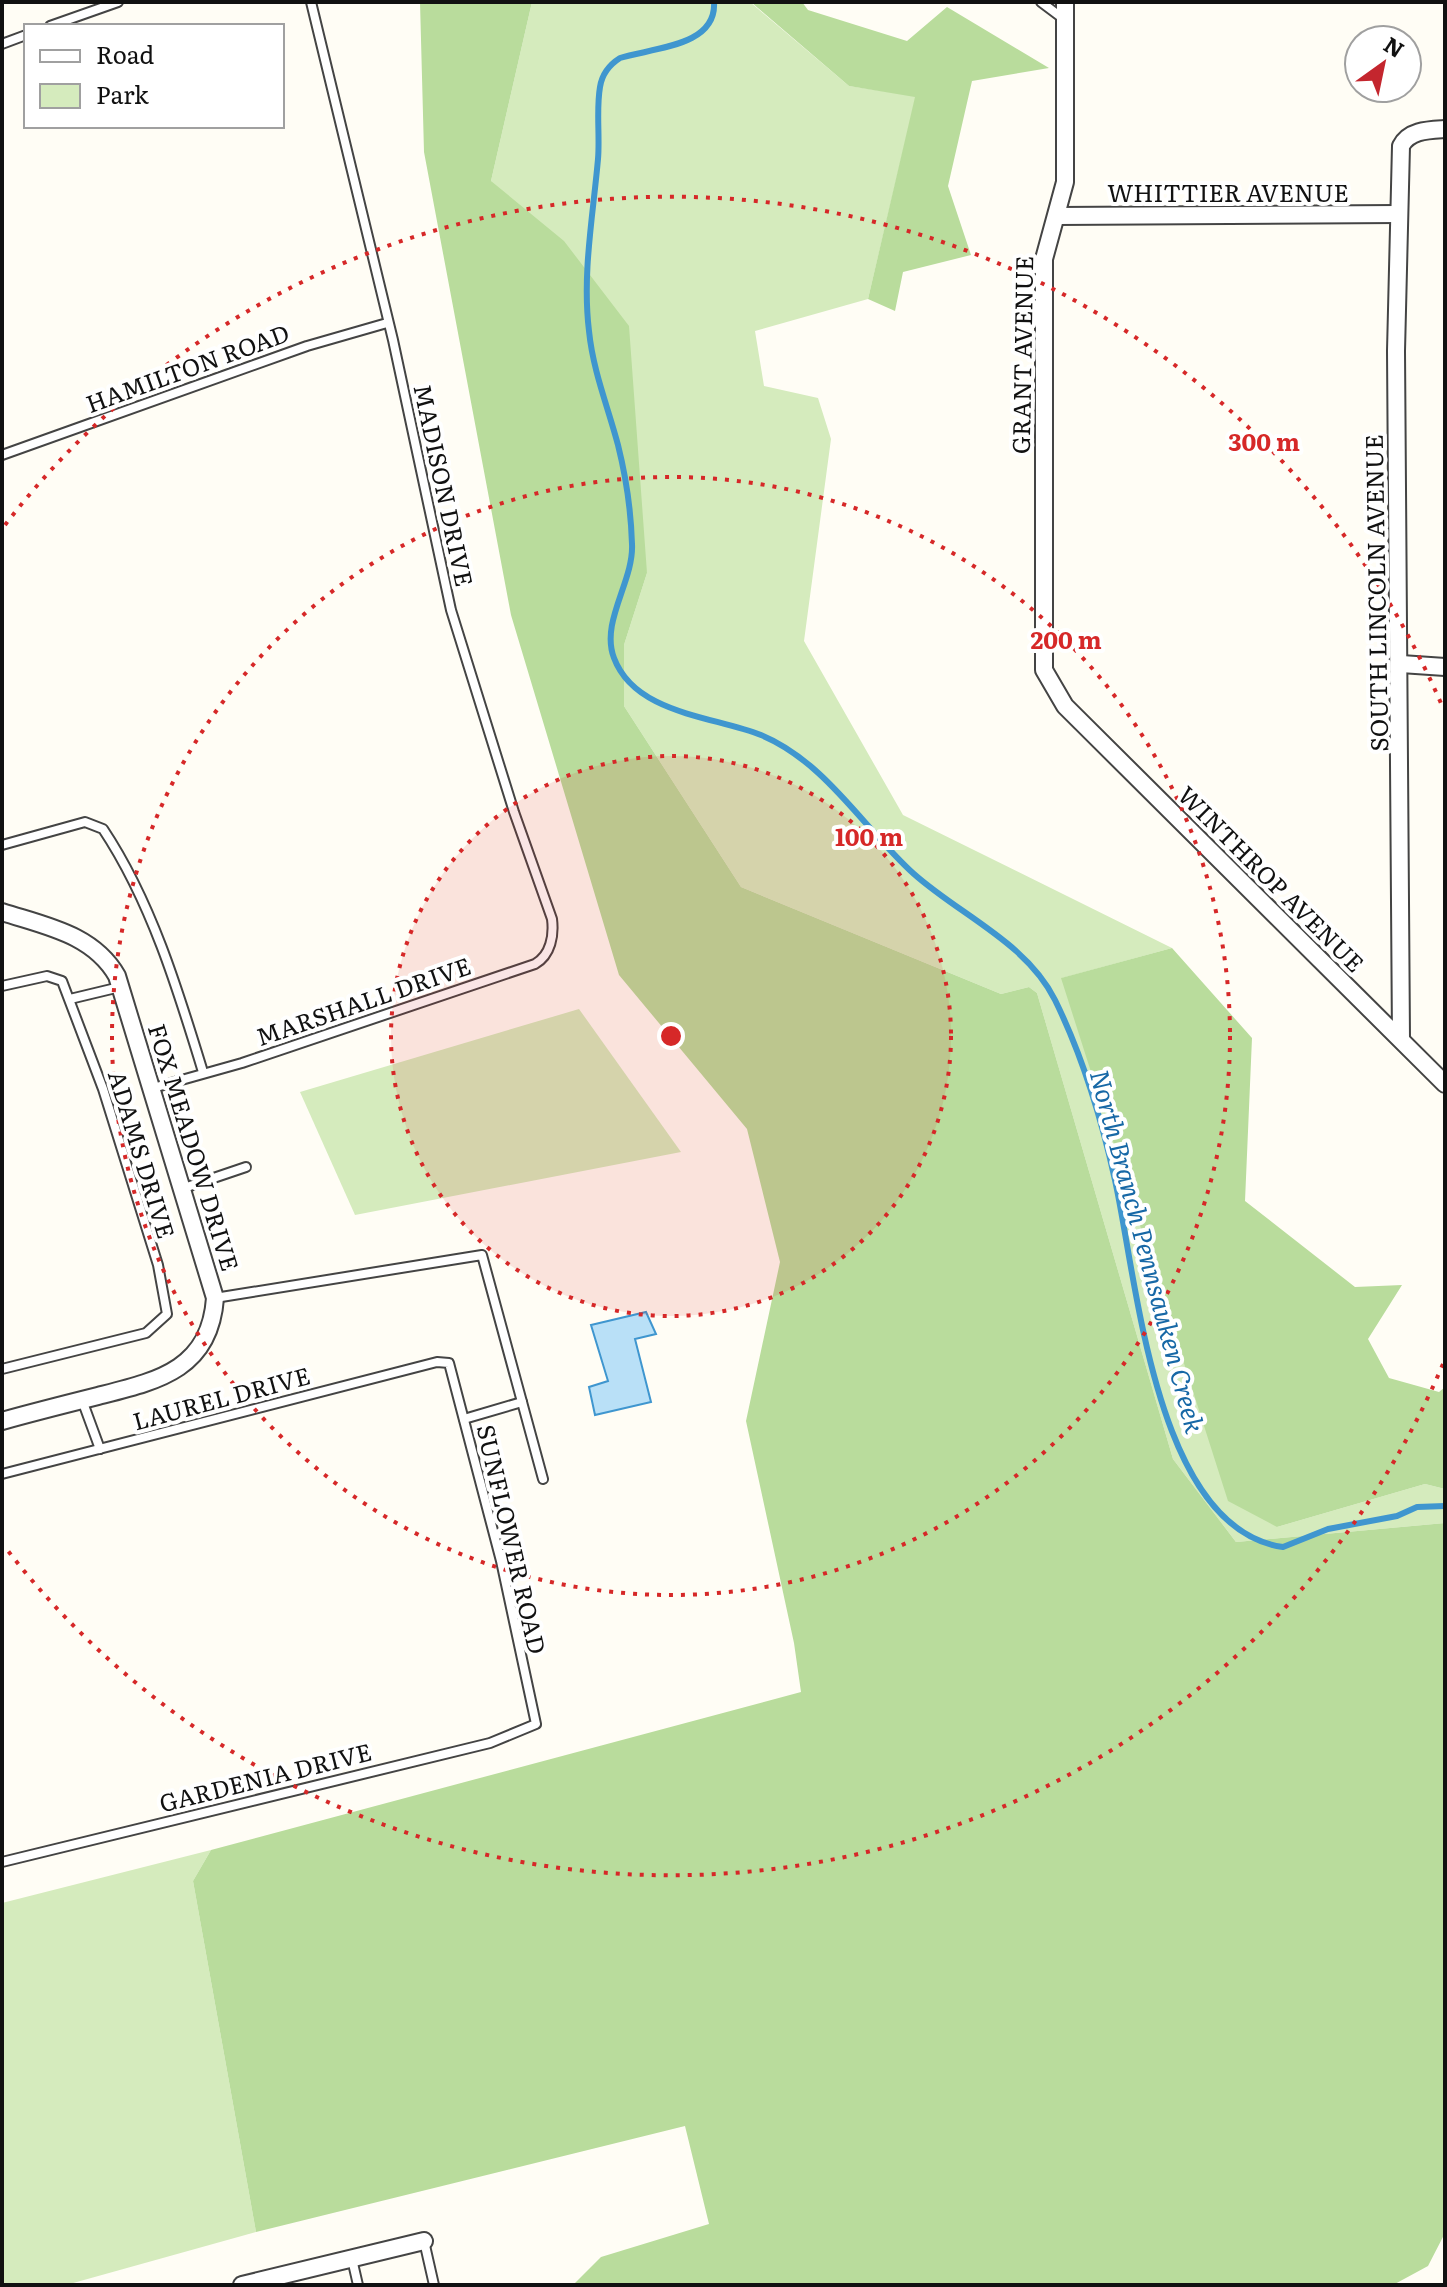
<svg xmlns="http://www.w3.org/2000/svg" width="1447" height="2287" viewBox="0 0 1447 2287" font-family="Literata,serif">
<rect width="100%" height="100%" fill="#fffdf5"/>
<g fill="#d5ebbd">
<polygon points="532,2 750,2 849,86 916,96 868,299 755,331 764,386 818,398 831,439 804,641 903,815 1172,948 1062,978 1277,1527 1425,1484 1445,1489 1445,1523 1236,1542 1173,1459 1037,993 1029,987 1001,994 741,887 624,706 624,645 647,573 491,181"/>
<polygon points="579,1009 681,1152 355,1215 300,1092"/>
<polygon points="211,1850 193,1881 256,2232 66,2285 2,2285 2,1903"/>
</g>
<g fill="#b9dc9c">
<polygon points="420,2 532,2 491,181 564,241 629,326 647,573 624,645 624,706 741,887 1001,994 1029,987 1037,993 1173,1459 1236,1542 1445,1523 1445,2233 1428,2266 1393,2285 573,2285 601,2257 709,2224 685,2126 256,2232 193,1881 211,1850 801,1692 794,1643 746,1421 780,1262 747,1129 619,975 511,615 424,152"/>
<polygon points="751,2 802,2 808,10 907,41 947,7 1049,68 972,81 948,186 971,255 903,272 895,311 868,299 915,97 849,86"/>
<polygon points="1172,948 1252,1038 1245,1201 1355,1287 1402,1285 1368,1339 1389,1378 1439,1392 1445,1387 1445,1489 1425,1484 1277,1527 1228,1501 1061,978"/>
</g>
<polygon fill="#b9e0f7" stroke="#3f96cf" stroke-width="2" points="646,1312 656,1334 635,1339 651,1402 595,1415 589,1387 608,1381 591,1325"/>
<g fill="none" stroke-linecap="round" stroke-linejoin="round">
<path stroke="#3f96cf" stroke-width="6" d="M714 2C717 47 651 48 620 58 609 65 602 74 600 87 596 110 600 136 598 159 593 216 582 274 589 331 593 371 608 407 618 445 626 477 631 511 632 544 634 581 600 622 614 658 635 714 713 716 761 735 826 762 864 829 914 874 960 915 1027 943 1055 1000 1082 1055 1102 1121 1115 1180 1137 1279 1155 1529 1283 1547L1328 1529 1397 1516 1417 1507 1445 1506"/>
<g stroke="#444" stroke-width="12">
<g id="lane">
<polyline points="1041,2 1065,20"/>
<polyline points="50,26 118,2"/>
<polyline points="2,44 26,35"/>
<polyline points="2,455 307,346 387,323"/>
<path d="M2 845 85 822 103 829C151 901 178 990 203 1072"/>
<polyline points="2,986 47,976 62,981 103,1089 158,1265 167,1314 146,1333 2,1369"/>
<polyline points="70,999 120,987"/>
<path d="M153 1088 242 1063 535 964C551 955 554 935 552 919L514 812 451 610 393 340 311 2"/>
<polyline points="184,1188 246,1167"/>
<polyline points="215,1298 482,1255 543,1479"/>
<polyline points="82,1400 100,1449"/>
<polyline points="464,1419 522,1402"/>
<polyline points="2,1474 437,1362 449,1363 501,1561 536,1724 490,1743 2,1862"/>
<polyline points="424,2241 434,2285"/>
<polyline points="352,2259 358,2285"/>
</g>
</g>
<g stroke="#444" stroke-width="20">
<g id="street">
<polyline points="1065,2 1065,182 1044,259 1044,670 1065,706 1445,1084"/>
<polyline points="1057,216 1399,214"/>
<polyline points="1401,664 1445,667"/>
<path d="M2 912C45 926 93 934 117 976L215 1298C210 1370 157 1381 98 1396 66 1404 34 1412 2 1421"/>
<path d="M1401 1039 1396 351 1401 146C1409 130 1429 130 1445 129"/>
<polyline points="242,2285 424,2241"/>
</g>
</g>
<use href="#lane" stroke="#fff" stroke-width="8"/>
<use href="#street" stroke="#fff" stroke-width="16"/>
</g>
<circle cx="671" cy="1036" r="280" fill="#d62828" fill-opacity=".12"/>
<g fill="none" stroke="#d62828" stroke-width="4" stroke-dasharray="4 8">
<circle cx="671" cy="1036" r="280"/>
<circle cx="671" cy="1036" r="559"/>
<path d="M1443 1364A839 839 0 0 1 5 1547M5 525A839 839 0 0 1 1443 708"/>
</g>
<g text-anchor="middle" dominant-baseline="central" stroke-width="8" stroke-linejoin="round" paint-order="stroke">
<g font-size="24" fill="#111" stroke="#fff">
<text x="1228" y="191">WHITTIER AVENUE</text>
<text transform="translate(1021 355) rotate(-89)">GRANT AVENUE</text>
<text transform="translate(187 367) rotate(-20)">HAMILTON ROAD</text>
<text transform="translate(445 485) rotate(78)">MADISON DRIVE</text>
<text transform="translate(1375 593) rotate(-91)">SOUTH LINCOLN AVENUE</text>
<text transform="translate(1272 878) rotate(45)">WINTHROP AVENUE</text>
<text transform="translate(363 1000) rotate(-19)">MARSHALL DRIVE</text>
<text transform="translate(195 1147) rotate(73)">FOX MEADOW DRIVE</text>
<text transform="translate(143 1154) rotate(73)">ADAMS DRIVE</text>
<text transform="translate(221 1397) rotate(-15)">LAUREL DRIVE</text>
<text transform="translate(513 1539) rotate(77)">SUNFLOWER ROAD</text>
<text transform="translate(265 1776) rotate(-14)">GARDENIA DRIVE</text>
</g>
<g font-size="26" font-style="italic" fill="#1768a6" stroke="#fff">
<text transform="translate(1149 1251) rotate(75)">North Branch Pennsauken Creek</text>
</g>
</g>
<circle cx="671" cy="1036" r="12" fill="#d62828" stroke="#fff" stroke-width="4"/>
<g font-size="24" text-anchor="middle" font-weight="bold" fill="#d62828" stroke="#fff" stroke-width="8" stroke-linejoin="round" paint-order="stroke">
<text x="1264" y="451">300 m</text>
<text x="1066" y="649">200 m</text>
<text x="869" y="846">100 m</text>
</g>
<rect width="1447" height="2287" fill="none" stroke="#111111" stroke-width="8"/>
<rect x="24" y="24" width="260" height="104" fill="#ffffff" stroke="#a0a0a0" stroke-width="2"/>
<rect x="40" y="50" width="40" height="12" fill="#ffffff" stroke="#a0a0a0" stroke-width="2"/>
<text x="96" y="64" font-size="24" fill="#111111">Road</text>
<rect x="40" y="84" width="40" height="24" fill="#d5ebbd" stroke="#a0a0a0" stroke-width="2"/>
<text x="96" y="104" font-size="24" fill="#111111">Park</text>
<g transform="translate(1383 64) rotate(33)"><circle r="38" fill="#ffffff" stroke="#a0a0a0" stroke-width="2"/>
<path d="M0-6L14 30L0 20L-14 30Z" fill="#c4262e"/>
<text y="-12" font-size="22" font-weight="bold" text-anchor="middle" fill="#111111">N</text>
</g>
</svg>
